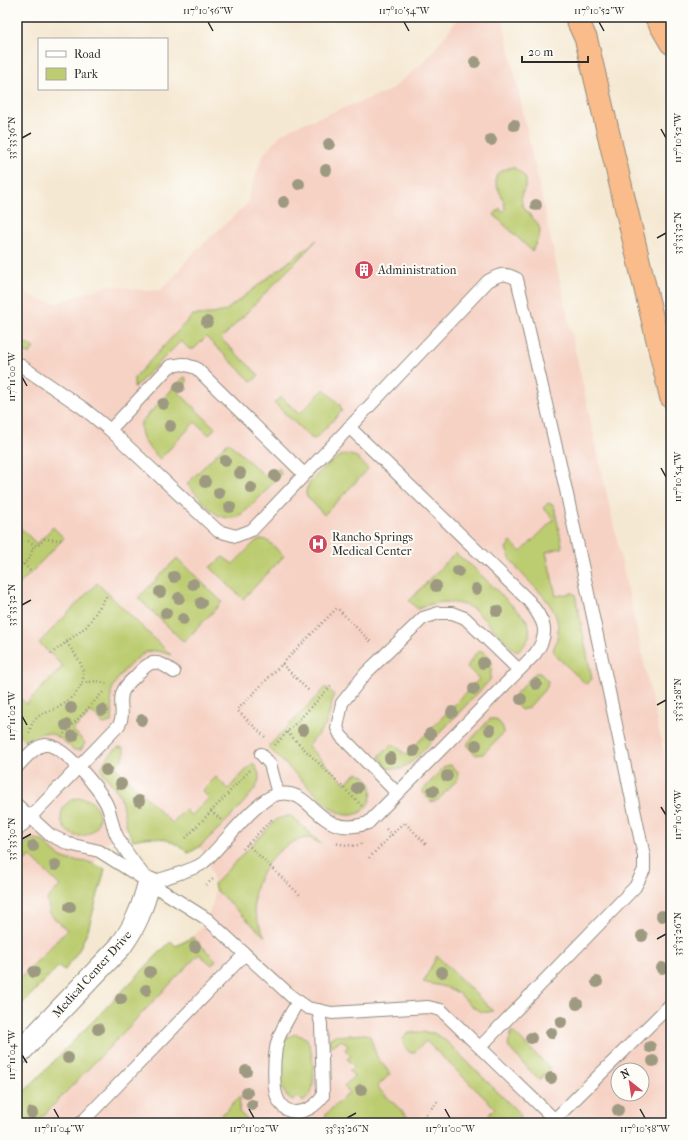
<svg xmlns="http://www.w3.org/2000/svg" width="688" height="1140" viewBox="0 0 688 1140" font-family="'IM FELL French Canon',serif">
<rect width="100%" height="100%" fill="#fdfcf7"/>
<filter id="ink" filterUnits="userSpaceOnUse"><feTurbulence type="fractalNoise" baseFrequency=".025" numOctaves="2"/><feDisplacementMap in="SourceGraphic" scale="8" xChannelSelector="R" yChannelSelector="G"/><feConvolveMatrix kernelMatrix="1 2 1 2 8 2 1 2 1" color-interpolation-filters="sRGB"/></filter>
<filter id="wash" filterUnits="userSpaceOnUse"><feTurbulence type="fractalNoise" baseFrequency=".012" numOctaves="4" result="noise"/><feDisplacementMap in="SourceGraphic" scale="16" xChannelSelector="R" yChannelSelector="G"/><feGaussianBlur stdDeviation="0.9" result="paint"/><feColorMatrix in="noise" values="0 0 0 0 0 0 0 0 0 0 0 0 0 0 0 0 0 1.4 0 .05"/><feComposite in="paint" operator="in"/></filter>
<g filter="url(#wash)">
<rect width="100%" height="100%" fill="#f5e8d2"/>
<path fill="#f6d2c4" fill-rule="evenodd" d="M459 17H502L671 786V1123H17V1099L171 941 176 946 193 937 204 924 213 903 215 889 213 878 207 857 196 843 127 828 107 842 99 851 58 967 17 1009V286L39 300 57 303 110 285 146 291 160 290 172 279 189 257 247 204 254 180 263 155 280 135 296 126 391 90 425 61ZM618 1070H642V1094H618Z"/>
<g fill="#bccc6f" stroke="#747c4d">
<path d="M513 167C539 183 518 187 522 203 523 207 526 211 529 214 545 230 541 232 532 251L494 215 500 208 502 212 505 209C504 190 480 174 513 167Z"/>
<polygon points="317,240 221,339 259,375 252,382 206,337 194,349 189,349 181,341 134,388 134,378 193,315 213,314 225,311"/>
<polygon points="17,339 34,348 29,354 17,350"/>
<path d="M184 377 186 378 187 382 178 392 215 428 209 435 195 422 160 459C149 448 139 439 141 422Z"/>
<polygon points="324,389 340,405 342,411 315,439 311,438 274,403 281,397 299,414"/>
<path d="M228 442 268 479 279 468 281 474C271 484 246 516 233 518 229 519 223 517 218 515 207 508 197 494 187 484Z"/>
<path d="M346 454 357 457 368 469 324 515 306 495C306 493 306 488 308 486 312 477 336 456 346 454Z"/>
<path d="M548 503 554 505 562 545 561 548 546 552 556 596 572 593 575 594 592 679 586 684 554 654C552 648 556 645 557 639 559 631 558 619 554 612 542 587 514 575 506 548L511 542 521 552 554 519 543 508Z"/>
<polygon points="17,525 37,544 53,527 64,538 17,587"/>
<polygon points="261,539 267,540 284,556 243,599 210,567 223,557 233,564 256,541"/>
<path d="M455 553 473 567 526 619C533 631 529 644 517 651L513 649 474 609C454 600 438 600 418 609L409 601Z"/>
<polygon points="177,558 222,602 184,642 138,598"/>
<path d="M97 583 171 655C164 653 157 650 150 651 137 654 112 681 111 694 110 703 115 712 111 722L103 724 92 712 73 730 85 743 81 750H74C57 735 47 725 26 742L17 733V695L26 704 63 666 39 643Z"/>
<polygon points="480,651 484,652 492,662 490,680 413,761 401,769 387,768 380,758 380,755 390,745 395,745 406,755 479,679 467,667 475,654"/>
<polygon points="535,673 540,673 548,681 547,687 528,708 521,710 513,701 513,697"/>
<path d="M326 687 334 695 326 725 308 746 345 783 357 773C383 777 372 823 342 814 338 813 334 809 330 808L268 747Z"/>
<polygon points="490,719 496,719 503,727 503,733 483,754 476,755 468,746 468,743"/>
<path d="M119 747 123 748C128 756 119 761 115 767L172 823 185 809 191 816 209 798 202 791 216 777 228 789 253 763C257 768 261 775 258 783 255 794 210 838 199 847 196 849 192 851 188 853 169 837 156 835 133 840L127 828 120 795 101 770C102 762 112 751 119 747Z"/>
<polygon points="451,765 458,773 458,779 438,800 431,802 423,793 423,790 445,766"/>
<circle cx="80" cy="817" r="19"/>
<path d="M288 816 293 817 321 844C317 842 312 838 307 838 278 841 252 877 254 905 254 916 261 927 265 937L215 889 214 884 277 819Z"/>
<polygon points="35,839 42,841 59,856 69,860 89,862 105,869 88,930 79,950 65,970 58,967 17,1009 17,982 67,930 50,914 47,899 60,886 30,856 17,867 17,850 30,840"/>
<polygon points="193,937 216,960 212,965 199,954 36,1123 17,1123 17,1099 171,941 176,946"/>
<path d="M437 956 493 1011C476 1017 469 1000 456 992 447 986 434 985 423 982Z"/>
<polygon points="512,1031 550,1068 539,1080 509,1048 508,1044"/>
<polygon points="419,1032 434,1033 446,1041 513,1107 520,1114 522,1123 481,1123 495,1108 426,1041 415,1052 409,1052 404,1046 403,1038 408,1033"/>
<path d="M296 1034 306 1038C313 1046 316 1082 311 1093 310 1096 306 1099 303 1102L298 1096 293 1100C273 1091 280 1057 283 1039Z"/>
<polygon points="365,1034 370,1036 377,1057 389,1072 389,1075 378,1086 379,1089 414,1123 322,1123 327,1113 349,1093 344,1086 354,1076 349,1071 354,1066 347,1059 351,1056 345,1050 348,1046 342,1040 331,1046 328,1043 329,1039 334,1036"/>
<polygon points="240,1096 239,1112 251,1123 214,1123"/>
</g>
</g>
<g filter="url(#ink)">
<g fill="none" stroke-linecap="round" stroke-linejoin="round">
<g stroke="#908a7e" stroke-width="14">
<g id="lane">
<polyline points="17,363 83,408 110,430"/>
<path d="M304 474 196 368 183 364 170 366 110 430 218 531 236 536 252 530 488 281C500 274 505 272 517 279L566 490 644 856V870L635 887 480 1047"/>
<polyline points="261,754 270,764 278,794"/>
<path d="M17 767C25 759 34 746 45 745 63 743 100 790 107 805 111 814 112 825 116 834 123 849 135 864 145 877"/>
<polyline points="397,793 341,736 337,728 342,703 366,673 423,618 439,613 452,613 465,618 519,670"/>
<polyline points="17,805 50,835 69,844 99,851 207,919 292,997 308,1008 332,1013 428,1007 441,1010 554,1119"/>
<path d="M17 831 119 725C125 715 119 705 122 694 124 687 129 682 135 677 150 660 155 658 174 672"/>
<path d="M149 883C161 879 194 870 203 863 222 847 257 797 279 794 315 788 316 840 368 823L535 654C551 632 544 621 529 601L349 427"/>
<path d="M298 1001C290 1016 279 1031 276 1048 274 1060 274 1077 275 1089 280 1120 308 1117 323 1096L321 1024 318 1010"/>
<polyline points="81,1123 244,955"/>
<polyline points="551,1123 669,1006 671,1007"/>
</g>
</g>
<g stroke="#908a7e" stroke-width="24">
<path id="street" d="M17 1055 120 947C136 925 142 909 149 883"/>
</g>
<g stroke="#908a7e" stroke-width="24">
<g id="highway">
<polyline points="576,17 586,39 671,397"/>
<polyline points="656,17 671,43"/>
</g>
</g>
<g stroke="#908a7e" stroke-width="2.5" stroke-dasharray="1 3" stroke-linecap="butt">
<polyline points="28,541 37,546 45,539 62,540"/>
<polyline points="24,564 31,572"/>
<polyline points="17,570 29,559 34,545"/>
<polyline points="51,654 87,626 108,594"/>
<polyline points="282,664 310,692"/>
<polyline points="82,683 97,681 108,684"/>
<polyline points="287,732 362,806"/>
<path d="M30 733C31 715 43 715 57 708 63 705 69 700 74 695 93 675 79 659 66 642"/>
<polyline points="64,734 104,691"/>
<polyline points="265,737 237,710 337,608 372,643"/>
<polyline points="275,745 331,686"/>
<polyline points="211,811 221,820"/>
<polyline points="386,829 392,835"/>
<polyline points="186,838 252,768"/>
<polyline points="333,843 355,846 364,843"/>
<polyline points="247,844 300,895"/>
<polyline points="243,849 273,818"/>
<polyline points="369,858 404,822 427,845"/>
<polyline points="206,885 213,879"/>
<polyline points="418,1123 438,1101"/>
</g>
<use href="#lane" stroke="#fff" stroke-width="12"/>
<use href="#street" stroke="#fff" stroke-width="22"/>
<use href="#highway" stroke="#f9bc8a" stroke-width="22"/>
</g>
<g fill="#9e9a81">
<circle cx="475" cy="62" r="6"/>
<circle cx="514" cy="125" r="6"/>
<circle cx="491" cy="140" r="6"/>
<circle cx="329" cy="144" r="6"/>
<circle cx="326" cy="170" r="6"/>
<circle cx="299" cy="184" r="6"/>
<circle cx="284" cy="202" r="6"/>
<circle cx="536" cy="205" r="6"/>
<circle cx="207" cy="322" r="6"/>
<circle cx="179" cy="387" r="6"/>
<circle cx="163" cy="404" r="6"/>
<circle cx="170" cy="426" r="6"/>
<circle cx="225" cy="461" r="6"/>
<circle cx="240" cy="473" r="6"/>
<circle cx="275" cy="476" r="6"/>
<circle cx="205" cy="482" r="6"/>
<circle cx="251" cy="488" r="6"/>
<circle cx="219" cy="493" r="6"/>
<circle cx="230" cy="507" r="6"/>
<circle cx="458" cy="571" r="6"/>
<circle cx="174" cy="577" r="6"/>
<circle cx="193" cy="584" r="6"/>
<circle cx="436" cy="586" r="6"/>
<circle cx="476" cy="589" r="6"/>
<circle cx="160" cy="592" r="6"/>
<circle cx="179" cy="598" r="6"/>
<circle cx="201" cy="603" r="6"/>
<circle cx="497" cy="611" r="6"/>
<circle cx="166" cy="613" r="6"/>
<circle cx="183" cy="619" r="6"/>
<circle cx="483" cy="663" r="6"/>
<circle cx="536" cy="684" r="6"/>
<circle cx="474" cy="689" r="6"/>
<circle cx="521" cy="699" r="6"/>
<circle cx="71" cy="708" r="6"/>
<circle cx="102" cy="710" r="6"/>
<circle cx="452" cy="712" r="6"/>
<circle cx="142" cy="720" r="6"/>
<circle cx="66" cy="725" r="6"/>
<circle cx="303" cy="730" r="6"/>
<circle cx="490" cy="730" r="6"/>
<circle cx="430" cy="734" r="6"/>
<circle cx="73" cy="736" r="6"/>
<circle cx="476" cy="745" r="6"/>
<circle cx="414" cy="751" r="6"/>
<circle cx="390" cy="758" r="6"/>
<circle cx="106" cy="770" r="6"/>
<circle cx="447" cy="776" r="6"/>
<circle cx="121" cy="784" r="6"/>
<circle cx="357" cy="788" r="6"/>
<circle cx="433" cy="791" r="6"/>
<circle cx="139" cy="801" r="6"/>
<circle cx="33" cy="846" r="6"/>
<circle cx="55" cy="865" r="6"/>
<circle cx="70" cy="907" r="6"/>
<circle cx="662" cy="916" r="6"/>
<circle cx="642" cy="936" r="6"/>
<circle cx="195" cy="947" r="6"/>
<circle cx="662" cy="968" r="6"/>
<circle cx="34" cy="972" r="6"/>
<circle cx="150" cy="972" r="6"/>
<circle cx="442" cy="972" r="6"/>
<circle cx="597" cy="982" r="6"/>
<circle cx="146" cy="990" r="6"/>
<circle cx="121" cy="999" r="6"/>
<circle cx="577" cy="1004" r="6"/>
<circle cx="561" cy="1022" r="6"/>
<circle cx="98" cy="1029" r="6"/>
<circle cx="551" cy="1033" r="6"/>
<circle cx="531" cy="1038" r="6"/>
<circle cx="650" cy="1047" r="6"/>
<circle cx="68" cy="1058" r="6"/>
<circle cx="653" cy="1061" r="6"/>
<circle cx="246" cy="1071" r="6"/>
<circle cx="551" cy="1078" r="6"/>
<circle cx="361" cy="1090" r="6"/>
<circle cx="247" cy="1093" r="6"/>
<circle cx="252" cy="1105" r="6"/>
<circle cx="618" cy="1110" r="6"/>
<circle cx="32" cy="1113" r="6"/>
</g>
</g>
<path fill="none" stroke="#2b2b2b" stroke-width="1.5" d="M208 22 213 31M404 22 409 31M599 22 604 31M661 129 666 138M22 138 31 133M657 238 666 233M22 377 27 386M661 468 666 477M22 605 31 600M657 705 666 700M22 716 27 725M661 807 666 815M22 839 31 834M657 939 666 934M22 1055 27 1063M54 1109 59 1118M249 1109 254 1118M445 1109 450 1118M640 1109 645 1118M347 1118 356 1113"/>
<defs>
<g id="building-disc" transform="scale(1)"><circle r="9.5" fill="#d1495b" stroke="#fdfcf7"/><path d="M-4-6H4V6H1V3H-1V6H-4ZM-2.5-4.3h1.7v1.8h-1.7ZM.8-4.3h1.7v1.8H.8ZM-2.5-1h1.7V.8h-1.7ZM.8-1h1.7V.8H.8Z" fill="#fff"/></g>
<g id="hospital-disc" transform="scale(1)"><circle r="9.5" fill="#d1495b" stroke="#fdfcf7"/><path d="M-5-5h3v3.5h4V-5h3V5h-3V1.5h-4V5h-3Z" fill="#fff"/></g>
</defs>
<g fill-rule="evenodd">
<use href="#building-disc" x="364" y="270"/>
<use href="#hospital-disc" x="318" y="544"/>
</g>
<g text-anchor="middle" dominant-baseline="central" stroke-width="4" stroke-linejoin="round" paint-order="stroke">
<g font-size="12" fill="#2b2b2b" stroke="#fdfcf7" text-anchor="start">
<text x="378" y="270">Administration</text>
<text x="332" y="537">Rancho Springs<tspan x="332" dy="14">Medical Center</tspan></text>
</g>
<g font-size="12" fill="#2b2b2b" stroke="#fdfcf7">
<text transform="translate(92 974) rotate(-48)">Medical Center Drive</text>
</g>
</g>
<rect width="688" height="1140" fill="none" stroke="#fdfcf7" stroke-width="44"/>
<rect x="38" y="38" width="130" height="52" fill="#fdfcf7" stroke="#a9a8a5"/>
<rect x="46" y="51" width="20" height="6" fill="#ffffff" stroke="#a9a8a5"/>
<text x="74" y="58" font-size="12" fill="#2b2b2b">Road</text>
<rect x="46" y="68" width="20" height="12" fill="#bccc6f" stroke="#a9a8a5"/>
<text x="74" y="78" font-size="12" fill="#2b2b2b">Park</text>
<g transform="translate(630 1082) rotate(330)"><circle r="19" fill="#fdfcf7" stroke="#a9a8a5"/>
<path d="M0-3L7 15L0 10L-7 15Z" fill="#d1495b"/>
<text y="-6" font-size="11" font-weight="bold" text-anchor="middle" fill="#2b2b2b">N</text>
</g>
<path d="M522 56v6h66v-6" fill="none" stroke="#2b2b2b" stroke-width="2"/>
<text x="528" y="56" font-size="12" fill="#2b2b2b" stroke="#fdfcf7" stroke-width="3" paint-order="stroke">20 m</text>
<rect x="22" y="22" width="644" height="1096" fill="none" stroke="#2b2b2b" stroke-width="1.5"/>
<g font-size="10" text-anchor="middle" fill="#2b2b2b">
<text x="208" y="14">117°10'56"W</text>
<text x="404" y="14">117°10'54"W</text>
<text x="599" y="14">117°10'52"W</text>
<text transform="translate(11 138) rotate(-90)" y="4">33°33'36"N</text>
<text transform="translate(677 138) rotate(-90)" y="4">117°10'52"W</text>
<text transform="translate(677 233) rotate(-90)" y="4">33°33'32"N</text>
<text transform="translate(11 377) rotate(-90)" y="4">117°11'00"W</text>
<text transform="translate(677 477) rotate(-90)" y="4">117°10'54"W</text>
<text transform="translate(11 605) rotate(-90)" y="4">33°33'32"N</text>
<text transform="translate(677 700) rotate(-90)" y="4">33°33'28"N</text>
<text transform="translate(11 716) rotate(-90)" y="4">117°11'02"W</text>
<text transform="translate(677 815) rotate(-90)" y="4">117°10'56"W</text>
<text transform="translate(11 839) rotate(-90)" y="4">33°33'30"N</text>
<text transform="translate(677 934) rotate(-90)" y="4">33°33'26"N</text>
<text transform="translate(11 1055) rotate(-90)" y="4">117°11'04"W</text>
<text x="59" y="1132">117°11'04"W</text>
<text x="254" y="1132">117°11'02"W</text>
<text x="347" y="1132">33°33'26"N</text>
<text x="450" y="1132">117°11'00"W</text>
<text x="645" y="1132">117°10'58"W</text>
</g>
</svg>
